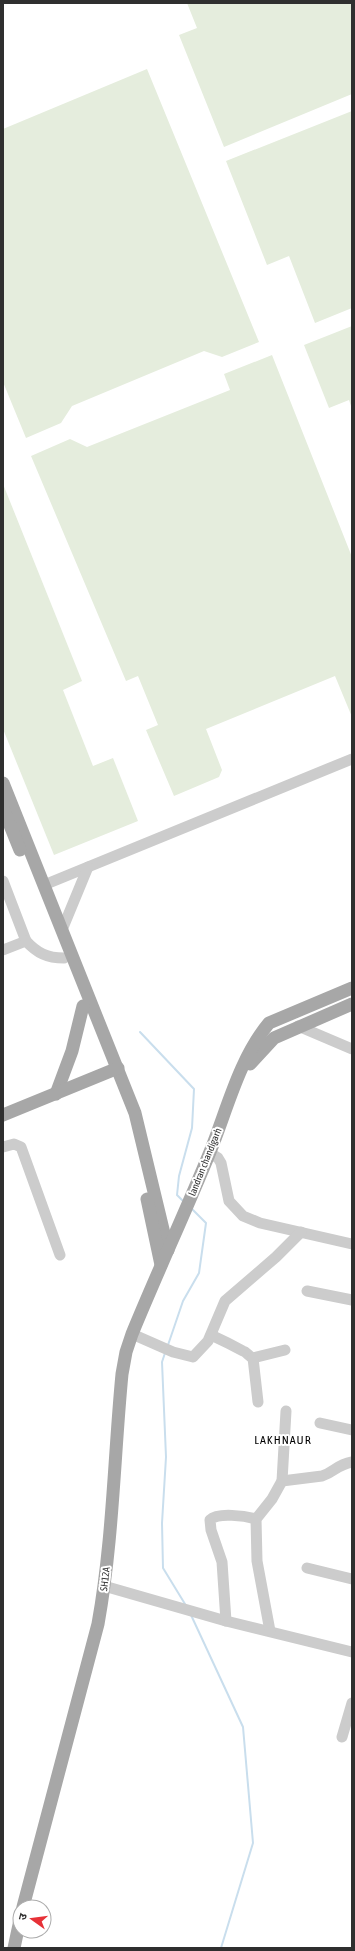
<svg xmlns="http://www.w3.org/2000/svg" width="355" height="1951" viewBox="0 0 355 1951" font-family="'Asap Condensed','Noto Sans Devanagari',sans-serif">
<rect width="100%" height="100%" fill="#fff"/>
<g fill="#e5eddd">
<polygon points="187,3 352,3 352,94 224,147 179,35 197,28"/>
<polygon points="147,69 259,342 222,357 204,351 72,406 61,423 26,438 3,382 3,129"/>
<polygon points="352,111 352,308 315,323 289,256 267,265 226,161"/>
<polygon points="352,326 352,409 349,400 329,408 304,345"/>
<polygon points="272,355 352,557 352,717 335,676 206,729 222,770 219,777 174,796 146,730 158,725 138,676 126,681 31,456 70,439 87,447 230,390 224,374"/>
<polygon points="3,484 82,681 63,690 93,766 113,758 138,821 54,855 3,729"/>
</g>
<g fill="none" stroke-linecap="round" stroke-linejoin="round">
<g stroke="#c9deed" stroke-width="2">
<polyline points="140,1032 194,1089 192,1128 179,1176 177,1195 184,1202"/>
<polyline points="168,1345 183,1301 199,1273 206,1223 192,1209"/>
<polyline points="165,1353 162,1362 166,1457 162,1523 163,1568 185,1604"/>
<polyline points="191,1615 243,1727 253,1843 221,1948"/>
</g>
<g stroke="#ccc" stroke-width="11">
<polyline points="3,881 26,941 3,950"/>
<polyline points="44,885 352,759"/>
<polyline points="62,930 88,867"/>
<path d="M26 941C37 953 47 958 64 958"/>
<polyline points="298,1026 352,1049"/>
<polyline points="3,1147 14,1144 21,1147 60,1255"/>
<polyline points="210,1153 218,1158 221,1163 229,1201 243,1216 260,1223 352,1244"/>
<polyline points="307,1291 352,1300"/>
<polyline points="132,1334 173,1352 193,1357 208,1341 225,1301 276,1257 301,1232"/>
<path d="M211 1335C222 1340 232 1345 243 1351 247 1352 248 1356 253 1358L285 1350"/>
<polyline points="253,1358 258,1402"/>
<polyline points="320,1423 352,1430"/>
<path d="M282 1481 322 1476C335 1472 336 1465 352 1462"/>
<polyline points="307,1568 352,1579"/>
<polyline points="104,1586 226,1621 352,1652"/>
<path d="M226 1621 222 1562 211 1530 210 1520C218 1512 245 1516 256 1519"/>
<polyline points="270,1631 257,1561 256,1519 272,1499 282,1481 286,1411"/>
<polyline points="342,1737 352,1703"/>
</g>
<g stroke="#a7a7a7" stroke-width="13">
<polyline points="3,783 135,1113 168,1250"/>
<polyline points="3,808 20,850"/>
<polyline points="250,1064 274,1038 352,1004"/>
<polyline points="56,1094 72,1051 83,1006"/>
<polyline points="3,1115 118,1068"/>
<polyline points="147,1199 161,1265"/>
<path d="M23 1907 98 1624C113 1541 114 1457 122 1374L126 1352 132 1334C157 1273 185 1213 210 1152 227 1110 239 1059 269 1023L352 988"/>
<polyline points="14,1948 20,1920"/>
</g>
</g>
<g text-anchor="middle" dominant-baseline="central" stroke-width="4" stroke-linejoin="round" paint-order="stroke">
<g font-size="10" fill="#2f2f2f" stroke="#fff">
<text transform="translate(205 1162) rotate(-68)">landran chandigarh</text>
<text transform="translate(105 1579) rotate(-83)">SH12A</text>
</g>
<g font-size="12" letter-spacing="1" fill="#000" stroke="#fff">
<text x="283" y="1440">LAKHNAUR</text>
</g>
</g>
<rect width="355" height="1951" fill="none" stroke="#2f2f2f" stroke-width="8"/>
<g transform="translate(32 1919) rotate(284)"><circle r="19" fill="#ffffff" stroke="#acacac"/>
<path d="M0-3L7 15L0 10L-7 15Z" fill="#e73137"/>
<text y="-6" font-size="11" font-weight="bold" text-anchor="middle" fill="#2f2f2f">उ</text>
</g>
</svg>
